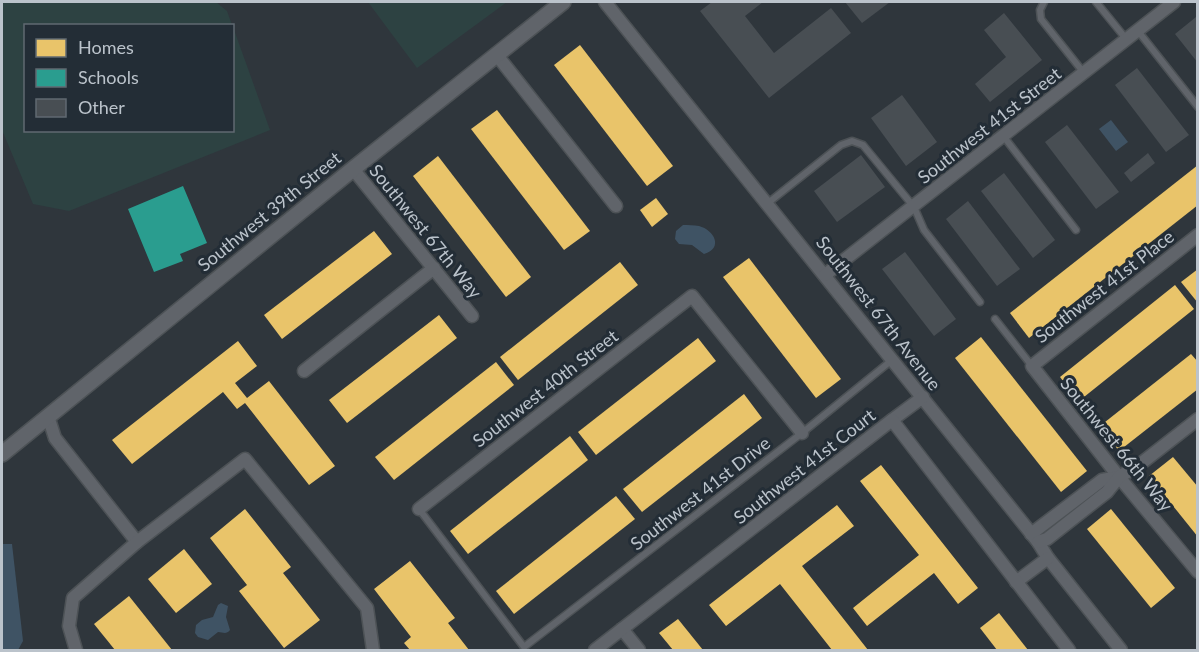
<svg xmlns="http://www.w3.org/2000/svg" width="1199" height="652" viewBox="0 0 1199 652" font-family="Lato,sans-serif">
<rect width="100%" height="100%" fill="#2f363c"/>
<g fill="#2d4242">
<polygon points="2,2 216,2 227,11 232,25 26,26 26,130 232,130 233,27 270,130 69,211 33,204 2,130"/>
<polygon points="368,2 507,2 417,68"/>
</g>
<g fill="#3f5364">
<polygon points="1111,120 1128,142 1116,151 1099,129"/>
<path d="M683 225C688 225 694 225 699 226 714 230 724 248 704 254L692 245 679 244 675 239 676 231Z"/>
<polygon points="2,544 12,544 23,641 18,650 2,650"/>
<path d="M221 603 228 606 226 617 230 630C226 635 223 632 218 632L208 640 198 637 195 633 196 625 202 620 213 617 218 605Z"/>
</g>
<g fill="#e9c46a">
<polygon points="580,45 673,166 647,186 554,65"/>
<polygon points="497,110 590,231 564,250 471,129"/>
<polygon points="438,156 531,277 506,297 413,176"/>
<polygon points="1198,165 1198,205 1029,338 1010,313"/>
<polygon points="656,198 668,214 652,227 640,210"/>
<polygon points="374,231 392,254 282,339 264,315"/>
<polygon points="749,258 841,379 816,398 723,277"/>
<polygon points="620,262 638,285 518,380 500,357"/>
<polygon points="1198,269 1198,303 1181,282"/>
<polygon points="1175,285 1194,309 1079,401 1060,377"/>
<polygon points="439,315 457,338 347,423 329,400"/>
<polygon points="981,337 1087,471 1061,492 955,358"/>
<polygon points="698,338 716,361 596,455 578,432"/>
<polygon points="238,341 257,366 235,383 247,398 269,381 335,466 309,485 245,403 237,409 223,392 132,464 112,440"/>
<polygon points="1191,354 1198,362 1198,389 1119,451 1100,426"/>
<polygon points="496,362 514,385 394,480 375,457"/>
<polygon points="744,394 762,418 642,512 623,489"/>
<polygon points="570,436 588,460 468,554 450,531"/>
<polygon points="1173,457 1198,487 1198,537 1149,476"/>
<polygon points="881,465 978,588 958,604 934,573 867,626 853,608 919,555 860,481"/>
<polygon points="616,496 635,519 514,614 496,591"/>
<polygon points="837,505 854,526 802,566 868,650 832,650 780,584 726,626 709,605"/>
<polygon points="245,509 291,567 283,573 320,620 284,648 239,591 247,585 210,538"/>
<polygon points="1111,509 1175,588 1151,608 1087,529"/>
<polygon points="184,549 212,584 176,613 148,579"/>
<polygon points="410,561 455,618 448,623 469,650 410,650 404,643 411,637 374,589"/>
<polygon points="129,596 172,650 115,650 94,624"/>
<polygon points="999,613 1028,650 997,650 980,628"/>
<polygon points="678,619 703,650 673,650 659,633"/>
</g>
<polygon fill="#2a9d8f" points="183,186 207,243 180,254 183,261 154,272 128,209"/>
<g fill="#484e53">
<polygon points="712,2 763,2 745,16 774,53 831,8 851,33 769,98 700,11"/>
<polygon points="845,2 890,2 862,23"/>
<polygon points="1004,13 1042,60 990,102 975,84 1006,57 984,30"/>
<polygon points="1196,17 1198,19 1198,63 1175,34"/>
<polygon points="1137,68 1189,135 1166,152 1115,85"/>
<polygon points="902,95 937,142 906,166 871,118"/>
<polygon points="1067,125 1119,192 1096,209 1045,142"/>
<polygon points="1148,153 1155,163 1131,182 1124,173"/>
<polygon points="861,155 885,187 837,222 814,191"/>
<polygon points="1004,173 1055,240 1033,258 981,191"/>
<polygon points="968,201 1020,269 997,286 946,219"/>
<polygon points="905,252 956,319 934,336 882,269"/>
</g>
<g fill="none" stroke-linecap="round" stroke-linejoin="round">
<g stroke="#4d5256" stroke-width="9">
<g id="service">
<polyline points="1044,2 1040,10 1041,19 1084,73"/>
<polyline points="1096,2 1127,40"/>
<polyline points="1138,31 1198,107"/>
<polyline points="1004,137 1076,230"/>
<polyline points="768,203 841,145 852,141 863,145 914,207 924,230 980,302"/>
<polyline points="995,319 1032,366"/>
<polyline points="419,509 524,647 802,433 892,360"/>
</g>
</g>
<g stroke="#4d5256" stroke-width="15">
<g id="minor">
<polyline points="605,2 1038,542 1048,558 1121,650"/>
<polyline points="496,54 616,206"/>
<polyline points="353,169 472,316"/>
<polyline points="1198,235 1032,366 1119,477 1198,572"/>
<polyline points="825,275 1174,2"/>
<polyline points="304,371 434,268"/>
<polyline points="48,416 55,438 137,542"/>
<polyline points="892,420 923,397"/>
<polyline points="419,509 692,296 802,433"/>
<polyline points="1031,534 1102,480 1119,477"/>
<polyline points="1038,542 1047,539 1107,492 1119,477 1139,465 1198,419"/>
<polyline points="1016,582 1048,558"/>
<polyline points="622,629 639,650"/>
<polyline points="76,650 69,626 73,598 137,542 245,459 367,608 373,650"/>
<polyline points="595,650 892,420 1069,650"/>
</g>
</g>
<g stroke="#4d5256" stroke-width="18">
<polyline id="tertiary" points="2,454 353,169 563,2"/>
</g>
<use href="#service" stroke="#60646a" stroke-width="6"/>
<use href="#minor" stroke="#60646a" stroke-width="12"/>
<use href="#tertiary" stroke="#60646a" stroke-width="15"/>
</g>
<g text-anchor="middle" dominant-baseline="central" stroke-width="6" stroke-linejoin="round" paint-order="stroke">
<g font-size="18" fill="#bbc3cb" stroke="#232d36">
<text transform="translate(989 125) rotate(-38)">Southwest 41st Street</text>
<text transform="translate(269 211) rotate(-39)">Southwest 39th Street</text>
<text transform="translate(426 231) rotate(51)">Southwest 67th Way</text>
<text transform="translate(1104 286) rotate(-38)">Southwest 41st Place</text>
<text transform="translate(879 313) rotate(52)">Southwest 67th Avenue</text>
<text transform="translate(545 388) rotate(-38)">Southwest 40th Street</text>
<text transform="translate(1117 444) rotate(51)">Southwest 66th Way</text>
<text transform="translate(804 466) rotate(-38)">Southwest 41st Court</text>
<text transform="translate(700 493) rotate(-38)">Southwest 41st Drive</text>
</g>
</g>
<rect width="1199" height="652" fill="none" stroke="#bbc3cb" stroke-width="6"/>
<rect x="24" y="24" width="210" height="108" fill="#232d36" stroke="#606972" stroke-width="1.5"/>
<rect x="36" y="39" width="30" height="18" fill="#e9c46a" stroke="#606972" stroke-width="1.5"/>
<text x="78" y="54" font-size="18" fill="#bbc3cb">Homes</text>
<rect x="36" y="69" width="30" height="18" fill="#2a9d8f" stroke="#606972" stroke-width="1.5"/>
<text x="78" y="84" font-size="18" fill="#bbc3cb">Schools</text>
<rect x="36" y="99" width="30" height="18" fill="#484e53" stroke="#606972" stroke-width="1.5"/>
<text x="78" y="114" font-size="18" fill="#bbc3cb">Other</text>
</svg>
